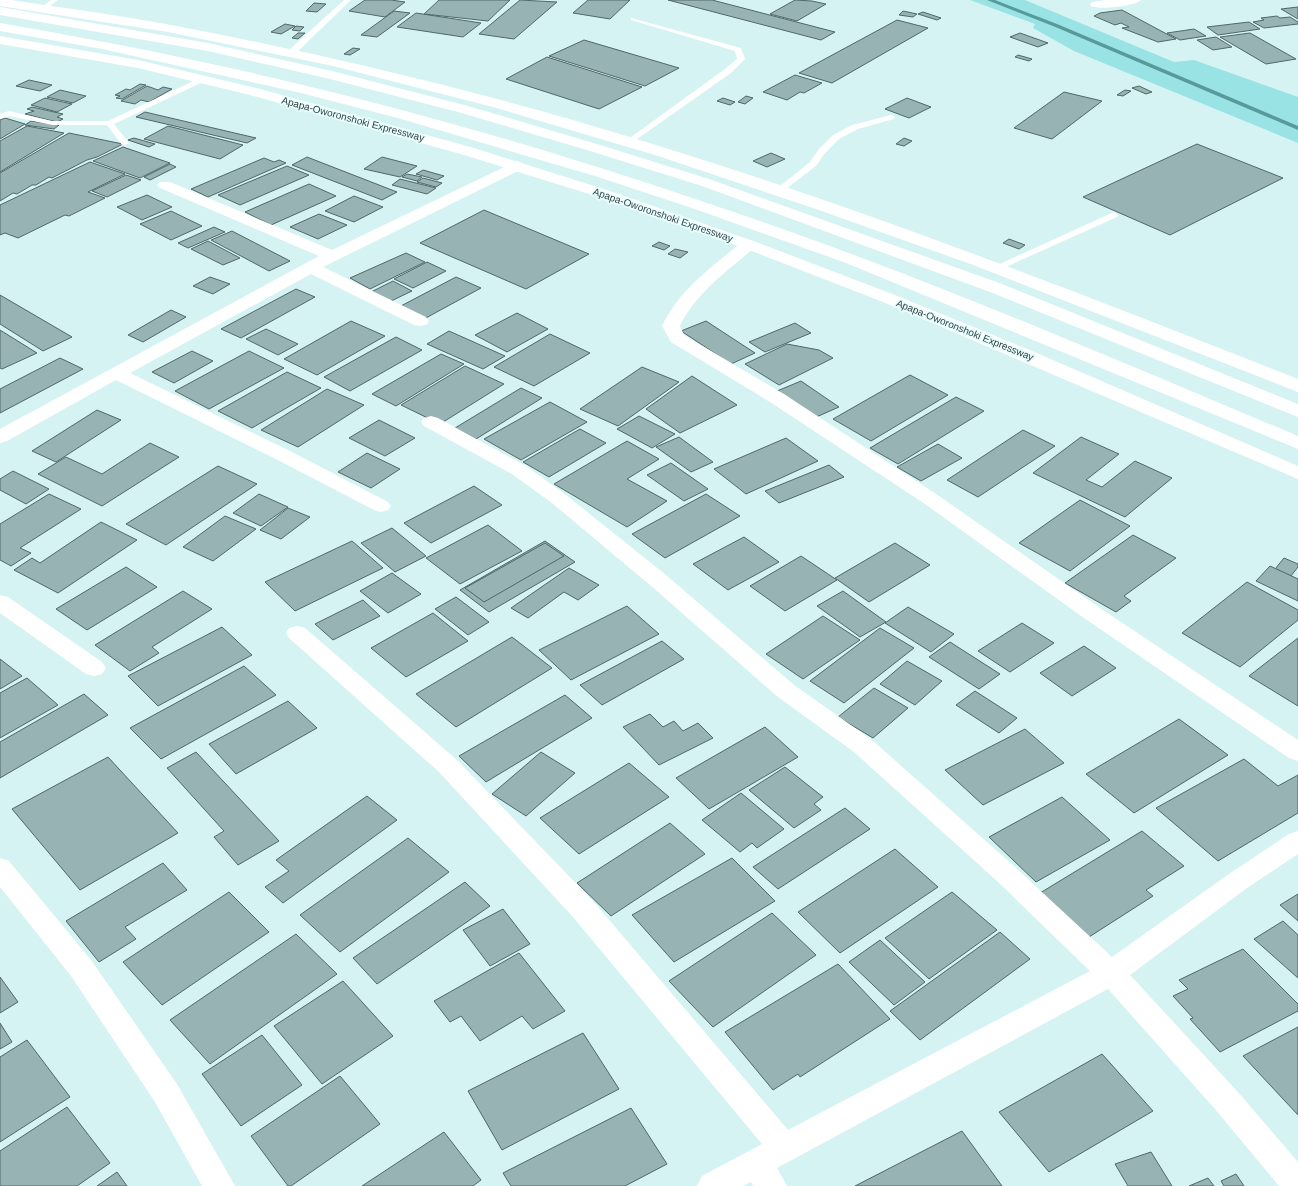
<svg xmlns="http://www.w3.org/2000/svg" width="1298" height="1186" viewBox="0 0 1298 1186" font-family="Helvetica,sans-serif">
<rect width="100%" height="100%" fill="#d6f3f3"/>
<polygon fill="#99e3e4" points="970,0 1025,0 1174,62 1194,60 1298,97 1298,143 1074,51 1033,28 1035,24"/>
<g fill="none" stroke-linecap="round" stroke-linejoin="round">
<polygon fill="#58999a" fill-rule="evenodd" points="987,0 995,0 1057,24 1298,126 1298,130 1053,26"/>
</g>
<g fill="#98b3b3" stroke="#4f6869">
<polygon points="365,0 391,0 405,2 385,17 349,11"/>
<polygon points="439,0 510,0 488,21 424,14"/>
<polygon points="520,0 557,2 514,39 479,34"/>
<polygon points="588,0 630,0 610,19 573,13"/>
<polygon points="668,0 712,0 835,32 821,40"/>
<polygon points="795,0 812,1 826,4 797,21 770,14"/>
<polygon points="314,3 326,4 317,12 306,11"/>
<polygon points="1298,7 1298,19 1281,9"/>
<polygon points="1122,10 1176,39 1158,42 1122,28 1129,27 1121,23 1115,25 1094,16 1100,13"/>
<polygon points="394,11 410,13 377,37 361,35"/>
<polygon points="903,11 917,14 913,17 899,15"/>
<polygon points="923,12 941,18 937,20 918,14"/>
<polygon points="416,13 481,23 463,37 397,27"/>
<polygon points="1277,16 1280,18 1290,17 1298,22 1298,24 1264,28 1253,22 1264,20 1261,18"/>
<polygon points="897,20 928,28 832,83 799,73"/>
<polygon points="1249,22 1260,29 1218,35 1207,27"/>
<polygon points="285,24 295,26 281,34 271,32"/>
<polygon points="296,26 304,27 300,31 292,30"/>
<polygon points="1194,29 1206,36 1180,40 1167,33"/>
<polygon points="298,33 305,33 298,39 292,38"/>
<polygon points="1020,33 1048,43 1038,47 1010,37"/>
<polygon points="1250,33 1296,59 1266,64 1220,37"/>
<polygon points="1216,37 1232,47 1213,50 1197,40"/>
<polygon points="584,40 679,68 645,86 549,56"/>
<polygon points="353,48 360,49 350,55 344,54"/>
<polygon points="1018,55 1032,59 1029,61 1015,57"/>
<polygon points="547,57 642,87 599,109 506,79"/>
<polygon points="795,75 822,83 804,93 800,92 787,100 763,92"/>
<polygon points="29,80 52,85 40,91 16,86"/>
<polygon points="140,84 146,85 122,99 116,98 120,96 115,95 126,89 130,90"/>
<polygon points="147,86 158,90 163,87 172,89 149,102 141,100 135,104 121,101"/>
<polygon points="1139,86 1152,92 1146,94 1132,88"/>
<polygon points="60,90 86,96 73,103 47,97"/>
<polygon points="1125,90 1131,91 1123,96 1117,95"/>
<polygon points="1064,92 1102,101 1052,139 1014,128"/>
<polygon points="746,96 753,98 745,104 738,102"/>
<polygon points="45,98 72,104 57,112 31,105"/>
<polygon points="723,98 735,102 730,105 717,101"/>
<polygon points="907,98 931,107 909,118 885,109"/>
<polygon points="32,107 63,114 57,117 63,119 57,122 25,114 34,111 27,109"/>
<polygon points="145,112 256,138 247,143 136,117"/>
<polygon points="5,118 25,124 0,139 0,120"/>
<polygon points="31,121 59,125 54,129 25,125"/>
<polygon points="27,126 64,133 0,172 0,141"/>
<polygon points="168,126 243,145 220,159 144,139"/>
<polygon points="69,133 123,144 97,157 87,160 52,178 49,177 36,185 32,185 17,194 13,193 0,201 0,173"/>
<polygon points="134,138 155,144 149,147 128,140"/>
<polygon points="904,138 912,141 904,146 896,144"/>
<polygon points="1197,144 1283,178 1170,235 1083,197"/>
<polygon points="123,147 170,163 140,178 93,161"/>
<polygon points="771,153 785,159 767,167 753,161"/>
<polygon points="307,157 397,192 382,200 292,165"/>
<polygon points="382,157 417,166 400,177 364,169"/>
<polygon points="264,158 274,162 279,160 286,163 208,197 191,189"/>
<polygon points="90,162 125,174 88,192 105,198 69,216 65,215 18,238 5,233 0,235 0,205"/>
<polygon points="170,164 176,167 150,180 144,177"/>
<polygon points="287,166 309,175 240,205 218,195"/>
<polygon points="423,170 444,176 437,180 416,174"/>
<polygon points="407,174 422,177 417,181 402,177"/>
<polygon points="126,175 141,180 107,197 92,191"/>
<polygon points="423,178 442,183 436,187 417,182"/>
<polygon points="400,179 436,188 427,194 392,185"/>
<polygon points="309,184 336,196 271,225 245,212"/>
<polygon points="147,195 172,207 142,220 117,207"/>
<polygon points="354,196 383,207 354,222 325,211"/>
<polygon points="484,210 589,254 526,289 420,243"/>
<polygon points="171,211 202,226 171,240 140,224"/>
<polygon points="319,214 347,225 318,239 290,227"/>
<polygon points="214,227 225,232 188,248 178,243"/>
<polygon points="232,231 290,261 269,271 211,240"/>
<polygon points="1009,239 1025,245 1019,249 1003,243"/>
<polygon points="208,241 240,258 223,265 191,249"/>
<polygon points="659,242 670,246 664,250 652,246"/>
<polygon points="675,249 688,252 680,258 668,254"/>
<polygon points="406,253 425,262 370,289 350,278"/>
<polygon points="427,262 446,271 413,288 394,279"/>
<polygon points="210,277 230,284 213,294 193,286"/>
<polygon points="456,277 481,288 424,319 399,307"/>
<polygon points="393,281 412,291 389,302 369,293"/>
<polygon points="296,289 315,297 241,338 221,329"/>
<polygon points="0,295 72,337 43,351 0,324"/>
<polygon points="171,310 186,317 143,342 128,335"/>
<polygon points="517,313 548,329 507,352 475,335"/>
<polygon points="351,321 385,336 317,375 284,359"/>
<polygon points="706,321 755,353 731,364 681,331"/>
<polygon points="795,323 811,333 765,352 749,342"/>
<polygon points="266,329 298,344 278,355 246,339"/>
<polygon points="0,330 37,353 2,369 0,368"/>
<polygon points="449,331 505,356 483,369 427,344"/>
<polygon points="550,334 590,353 534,386 494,367"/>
<polygon points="396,337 422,350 350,391 324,377"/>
<polygon points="787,344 819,350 833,358 779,385 745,364"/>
<polygon points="192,351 213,361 174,383 152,372"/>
<polygon points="249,351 284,368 209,409 175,391"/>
<polygon points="441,354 464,364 396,406 372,394"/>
<polygon points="60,358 83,369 0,413 0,389"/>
<polygon points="465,366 504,384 440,424 401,405"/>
<polygon points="642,367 679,382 618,426 580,409"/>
<polygon points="287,372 321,388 252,428 218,411"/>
<polygon points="910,375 948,395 871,441 833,419"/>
<polygon points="692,376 737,405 680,433 646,409"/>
<polygon points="801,381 839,407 814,418 777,391"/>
<polygon points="521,388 542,398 476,439 455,428"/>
<polygon points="327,389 364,405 298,447 261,430"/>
<polygon points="956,397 984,411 898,464 870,448"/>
<polygon points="550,402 587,422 521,460 484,439"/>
<polygon points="97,410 121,420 56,462 32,451"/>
<polygon points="639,416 675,434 652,448 617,429"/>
<polygon points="379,420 415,438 385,456 349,438"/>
<polygon points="580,429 606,443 549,477 523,462"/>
<polygon points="1023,430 1055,446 978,497 947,480"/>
<polygon points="679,437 713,462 691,472 656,447"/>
<polygon points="1081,437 1119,454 1086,480 1102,487 1135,461 1172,478 1125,517 1033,473"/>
<polygon points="786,438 818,461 746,494 714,469"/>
<polygon points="627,441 659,459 627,479 667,501 627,527 554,484"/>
<polygon points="150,443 179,457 102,506 38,474 66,457 102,474"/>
<polygon points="938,444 962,458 921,481 897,467"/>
<polygon points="367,453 400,469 371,488 338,472"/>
<polygon points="671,463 708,489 684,501 647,475"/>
<polygon points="829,465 844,477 779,503 765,491"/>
<polygon points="218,466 257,484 166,545 126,524"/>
<polygon points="13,471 49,489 26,504 0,490 0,479"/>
<polygon points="474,486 502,505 431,543 404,523"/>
<polygon points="49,494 81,509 20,548 31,553 11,566 0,560 0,524"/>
<polygon points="259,494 288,507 261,526 233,513"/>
<polygon points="706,494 740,516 665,558 632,534"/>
<polygon points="1080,500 1130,526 1070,571 1019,543"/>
<polygon points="288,508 310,517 281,539 260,530"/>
<polygon points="225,516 256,529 213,561 183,547"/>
<polygon points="101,522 137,540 58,593 14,570 32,558 40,563"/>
<polygon points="488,525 522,551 460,584 426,558"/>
<polygon points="392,528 426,556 395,572 361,543"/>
<polygon points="1133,535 1176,558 1124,596 1131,601 1116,612 1065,583"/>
<polygon points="744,537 779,562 728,590 693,564"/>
<polygon points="352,541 383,568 295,611 265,582"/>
<polygon points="545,541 575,562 489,612 460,590"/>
<polygon points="545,543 564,556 484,602 465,588"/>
<polygon points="895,543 930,565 869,602 835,578"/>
<polygon points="801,556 837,580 785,611 750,586"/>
<polygon points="1284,558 1298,564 1298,567 1287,581 1271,574"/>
<polygon points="1270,566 1298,579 1298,601 1256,581"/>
<polygon points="126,567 157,587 87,630 56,609"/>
<polygon points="569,568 599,585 578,600 564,592 528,618 511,608"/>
<polygon points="392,573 421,594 388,613 360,591"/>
<polygon points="1247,582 1298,610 1298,620 1240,667 1182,633"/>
<polygon points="183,591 212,609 152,647 159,653 130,671 95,645"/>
<polygon points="843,591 886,622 860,637 817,606"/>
<polygon points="456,597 489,622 468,635 435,609"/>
<polygon points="363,600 380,616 333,640 315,624"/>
<polygon points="627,606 659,634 571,680 539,650"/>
<polygon points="908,607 954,634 931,652 885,623"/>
<polygon points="433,613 468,641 406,677 371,648"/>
<polygon points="823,616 860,640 803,679 766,654"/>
<polygon points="1022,623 1054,643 1010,672 978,651"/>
<polygon points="222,627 252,655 158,706 128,676"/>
<polygon points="880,628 914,648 844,703 810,681"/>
<polygon points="512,637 552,668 456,727 416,694"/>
<polygon points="1298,638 1298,706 1249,676"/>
<polygon points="662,641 684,659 602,705 580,685"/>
<polygon points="950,642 1000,674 979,689 929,657"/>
<polygon points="1084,646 1116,668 1072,696 1040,673"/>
<polygon points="0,659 22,676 0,689"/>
<polygon points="907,661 942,681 915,705 880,684"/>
<polygon points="244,666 276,695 161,759 130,728"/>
<polygon points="27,678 58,705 0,738 0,693"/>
<polygon points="874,688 908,708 873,738 838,717"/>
<polygon points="975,691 1017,718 999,733 956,705"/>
<polygon points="84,694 108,715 0,778 0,742"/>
<polygon points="565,695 592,718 486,782 459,756"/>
<polygon points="288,701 317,728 236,774 209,744"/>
<polygon points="650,714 663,727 674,721 683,731 698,723 713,738 659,765 623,727"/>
<polygon points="1179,719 1228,755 1134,813 1086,774"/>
<polygon points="765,727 798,757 709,809 676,778"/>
<polygon points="1025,729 1064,763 983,805 945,770"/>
<polygon points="196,752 279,841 238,865 214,837 224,831 167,768"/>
<polygon points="541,752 575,773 526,816 492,794"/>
<polygon points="108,757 178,833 80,890 12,809"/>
<polygon points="1244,759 1278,786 1298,775 1298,813 1218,861 1156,808"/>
<polygon points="629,763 669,797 579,854 540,818"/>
<polygon points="785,767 823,797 814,804 821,810 794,828 749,790"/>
<polygon points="741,793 784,829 757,848 752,843 740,852 702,820"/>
<polygon points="367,796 397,820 283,903 265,887 289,871 276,860"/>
<polygon points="1062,797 1110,840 1036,882 989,837"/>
<polygon points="845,808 870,829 778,889 753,867"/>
<polygon points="670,823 705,854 611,916 577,883"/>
<polygon points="1142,831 1184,866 1146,890 1153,896 1089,937 1040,893"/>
<polygon points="408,838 449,872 340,952 300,915"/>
<polygon points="895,849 938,887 840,953 798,912"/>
<polygon points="732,858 775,901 674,962 632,915"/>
<polygon points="163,863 187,890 125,927 136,939 99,962 66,921"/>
<polygon points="465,882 490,906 377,984 353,958"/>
<polygon points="229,892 269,932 162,1005 123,962"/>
<polygon points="952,892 997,930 929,979 885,938"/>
<polygon points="1298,894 1298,921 1280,905"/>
<polygon points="503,909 530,944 490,966 463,930"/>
<polygon points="772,913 816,955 713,1027 669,981"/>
<polygon points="1283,921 1298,935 1298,978 1254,939"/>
<polygon points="1000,932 1030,959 920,1040 890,1011"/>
<polygon points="296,934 337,974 210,1064 170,1020"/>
<polygon points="880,940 925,982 894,1005 849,962"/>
<polygon points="1243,949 1298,1004 1298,1011 1220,1052 1190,1019 1193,1018 1173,996 1188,989 1179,980"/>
<polygon points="519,953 565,1011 533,1029 522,1016 480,1041 461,1016 450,1022 434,1001"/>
<polygon points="838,964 890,1019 800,1077 798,1074 773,1090 725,1032"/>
<polygon points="0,977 18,1002 0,1013"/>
<polygon points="343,981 393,1036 322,1084 274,1026"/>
<polygon points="0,1023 12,1042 0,1049"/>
<polygon points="1298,1027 1298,1115 1243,1056"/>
<polygon points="583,1033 619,1089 502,1150 468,1091"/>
<polygon points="262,1035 302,1085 241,1126 202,1074"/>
<polygon points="27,1040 70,1097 0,1142 0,1057"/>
<polygon points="1102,1054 1153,1111 1049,1172 999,1112"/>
<polygon points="340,1076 380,1124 291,1186 288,1186 251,1136"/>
<polygon points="67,1107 110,1163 77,1186 0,1186 0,1151"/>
<polygon points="631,1108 667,1164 625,1186 511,1186 503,1173"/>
<polygon points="962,1131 1002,1186 855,1186"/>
<polygon points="444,1132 481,1180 473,1186 362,1186"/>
<polygon points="1151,1152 1172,1186 1128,1186 1115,1164"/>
<polygon points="117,1172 127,1186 97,1186"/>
<polygon points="1236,1174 1244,1186 1224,1186 1221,1181"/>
<polygon points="1208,1178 1214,1186 1189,1186"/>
</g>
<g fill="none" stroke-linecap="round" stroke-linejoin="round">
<g fill="#fff" fill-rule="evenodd">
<polygon points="51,0 58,0 47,8 43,8 43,6"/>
<polygon points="344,0 351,0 294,55 288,55 288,51"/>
<polygon points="631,18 741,48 745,59 731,73 630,144 627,144 627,140 725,69 737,59 735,51 631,20"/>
<polygon points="200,78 207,80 114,124 129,143 125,145 122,145 107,125 52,125 10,116 0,119 0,114 9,111 52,121 108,121"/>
<polygon points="891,115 895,117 894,119 858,129 839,139 825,153 816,166 782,192 779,193 775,190 810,162 819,149 833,135 852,125"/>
<polygon points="1114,212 1118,215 1117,217 999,270 996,271 991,268"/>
</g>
<g fill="#fff" fill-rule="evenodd">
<path d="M1106 0H1141C1137 6 1094 11 1090 5L1092 2Z"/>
<polygon points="517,161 522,163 525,166 522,169 323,267 426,317 429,321 426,325 420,326 414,325 311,274 130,373 290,451 388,502 391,506 388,510 381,512 374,510 276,459 116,380 7,441 0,443 0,429 319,256 160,188 157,185 160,182 170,182 332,250"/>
<path d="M748 240 754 242 756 245 754 248C727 271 695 294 680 326L684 335 784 394 939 496 1100 608 1298 740V761L1289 758 1084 618 925 504 770 402 671 342 662 326C679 290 713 266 742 242Z"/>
<polygon points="431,416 438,418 526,466 566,495 666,575 794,685 872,740 1015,867 1112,957 1229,874 1289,834 1298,831 1298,854 1247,888 1130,975 1237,1091 1298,1162 1298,1186 1279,1186 1215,1109 1108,989 777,1168 787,1186 753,1186 751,1182 743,1186 697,1186 702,1176 762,1144 573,917 439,772 289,638 286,633 289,628 297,626 305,628 457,760 593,901 788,1130 1090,971 997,881 854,752 778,697 650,585 552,503 512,474 424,426 421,422 424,418"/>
<polygon points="0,595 8,597 102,662 106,668 102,674 94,676 86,674 0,613"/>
<polygon points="0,858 9,861 91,960 177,1084 235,1186 202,1186 155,1102 71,976 0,887"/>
</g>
<g fill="#fff" fill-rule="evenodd">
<path d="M0 0H11C64 8 118 15 171 25 282 46 392 71 501 100 773 173 1036 276 1298 379V392L976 266 816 209 655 155 493 107 333 66 168 32 0 6Z"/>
<polygon points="0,36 138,60 260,89 474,148 616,193 756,242 895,295 1032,351 1298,466 1298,479 883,302 744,248 605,199 464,155 250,95 138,68 0,44"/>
</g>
<g fill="#fff" fill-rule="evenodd">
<polygon points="0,7 208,43 332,71 468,106 597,144 712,180 1002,284 1298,404 1298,417 990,292 702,186 587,150 458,112 330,79 208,51 0,15"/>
<path d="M0 23C68 35 135 47 202 62 415 107 623 171 827 245 986 303 1142 371 1298 436V449L846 263 692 208 595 176 398 118 301 93 102 49 0 31Z"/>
</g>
</g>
<g text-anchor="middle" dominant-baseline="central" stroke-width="3.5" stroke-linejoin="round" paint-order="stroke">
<g font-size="10" fill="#343f3f" stroke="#e8ffff">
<text transform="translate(353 119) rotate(15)">Apapa-Oworonshoki Expressway</text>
<text transform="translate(663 215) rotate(19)">Apapa-Oworonshoki Expressway</text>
<text transform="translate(965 330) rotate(22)">Apapa-Oworonshoki Expressway</text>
</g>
</g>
</svg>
